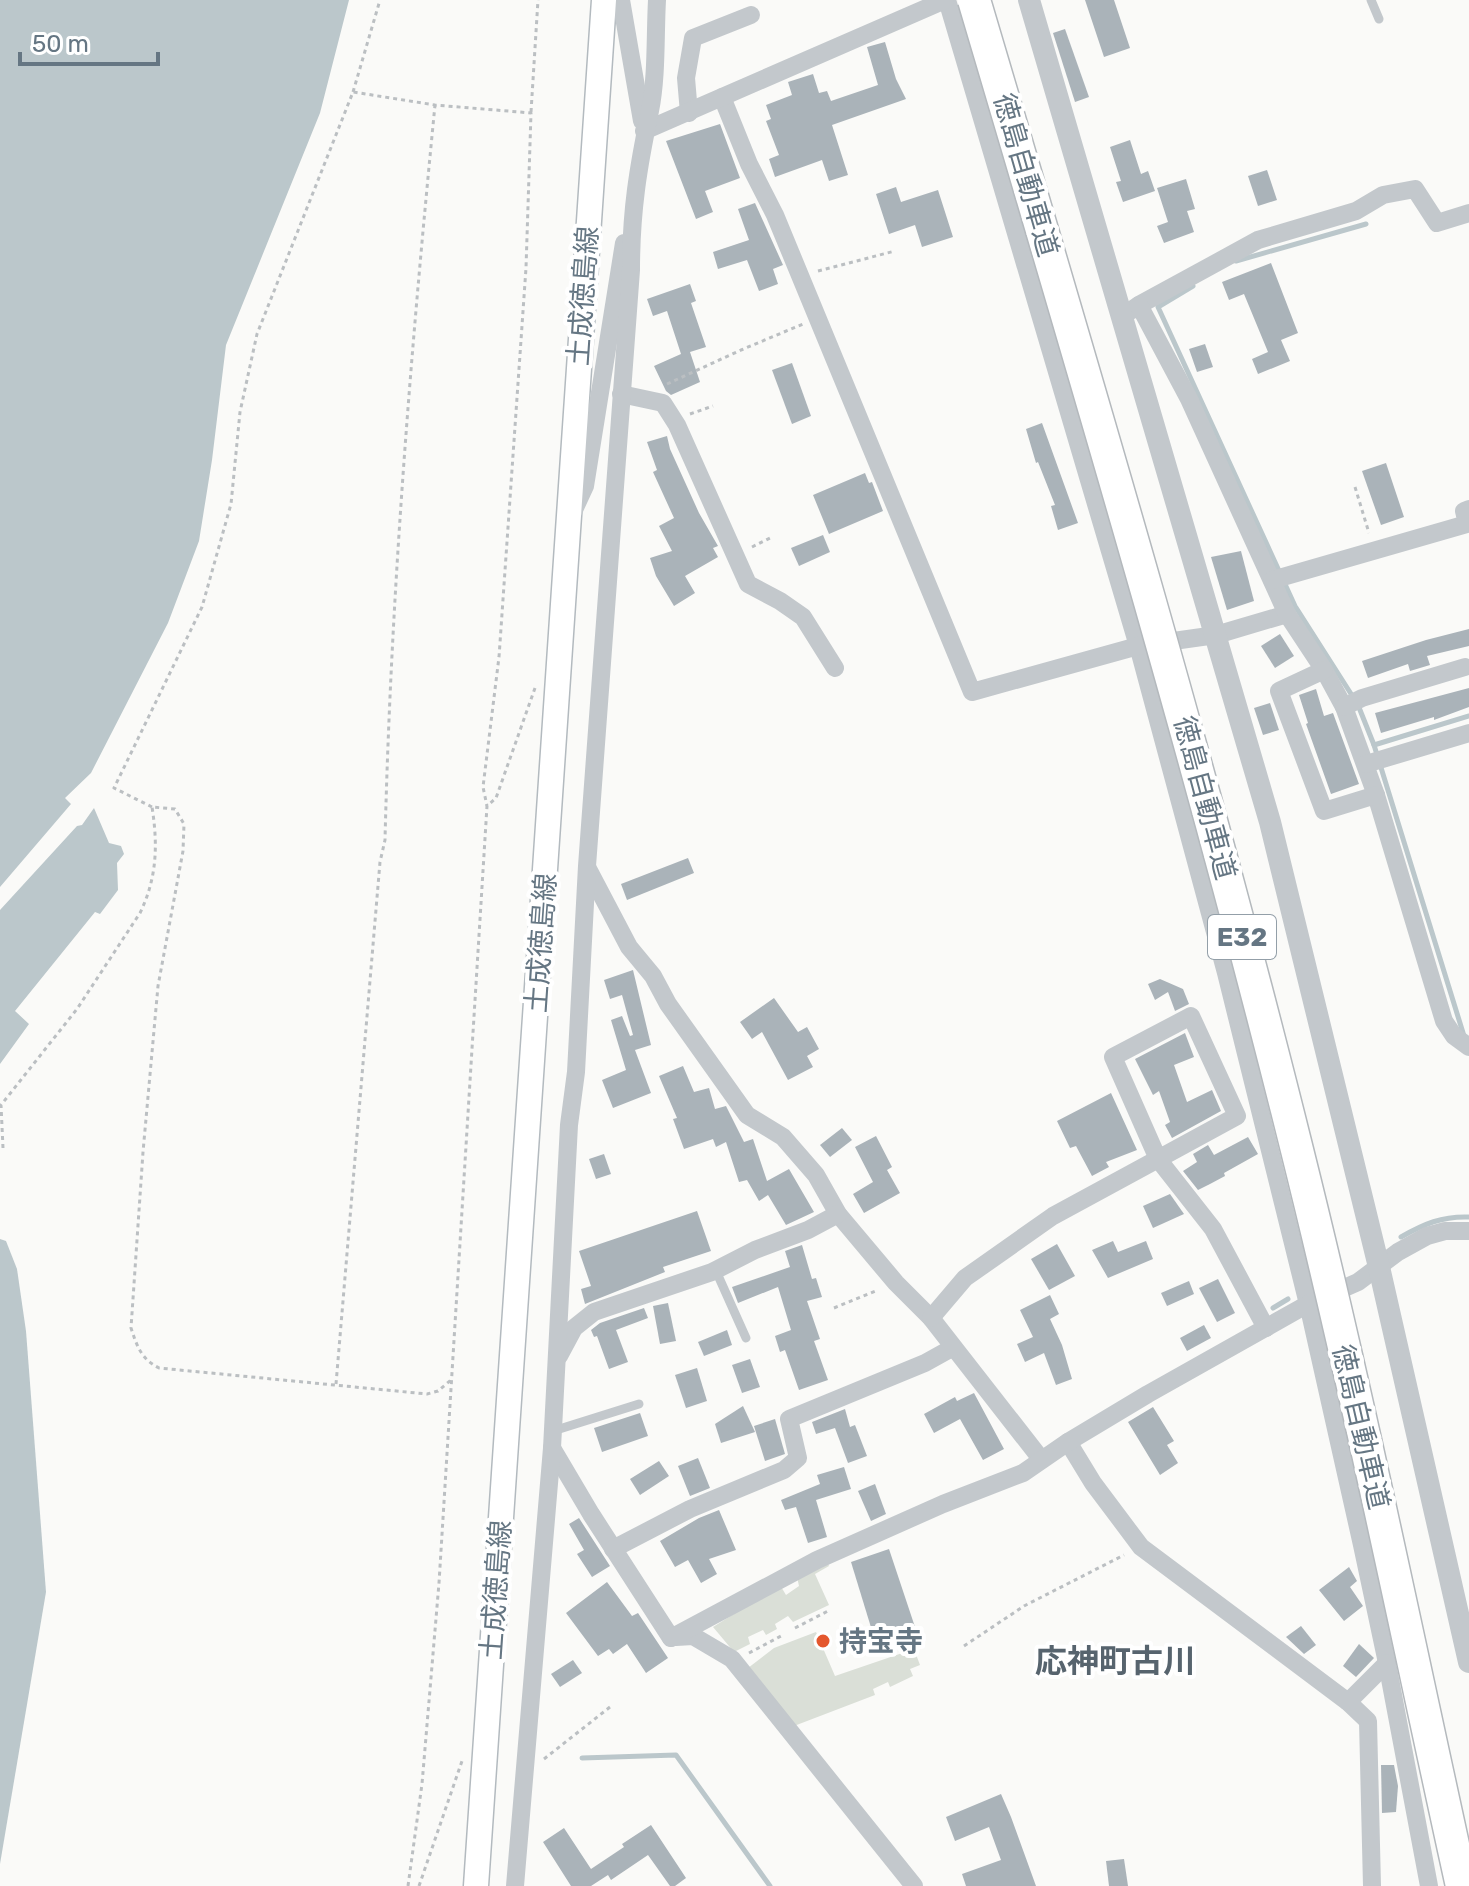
<svg xmlns="http://www.w3.org/2000/svg" width="1469" height="1886" viewBox="0 0 1469 1886" font-family="Rubik,'Noto Sans JP',sans-serif">
<rect width="100%" height="100%" fill="#fafaf8"/>
<g fill="#dadfd7">
<polygon points="827,1561 829,1566 815,1574 829,1605 793,1622 788,1616 775,1624 777,1629 766,1635 763,1630 748,1637 750,1644 734,1652 713,1627 780,1585 786,1595 799,1586 797,1577"/>
<polygon points="816,1632 835,1676 914,1649 920,1665 910,1669 913,1676 890,1687 888,1682 873,1689 875,1695 794,1726 748,1668 774,1648"/>
</g>
<g fill="#bbc7cb">
<polygon points="0,0 349,0 320,113 226,345 212,460 199,541 168,623 91,773 65,798 71,804 0,887"/>
<polygon points="94,808 109,843 121,846 124,854 117,863 118,890 100,914 95,912 15,1011 29,1024 0,1064 0,910 77,826 82,825"/>
<polygon points="0,1239 6,1241 17,1269 26,1331 46,1592 0,1864"/>
</g>
<g fill="none" stroke-linecap="round" stroke-linejoin="round">
<g stroke="#bbc7cb" stroke-width="5">
<polyline points="1236,261 1366,224"/>
<polyline points="1193,286 1158,307 1280,573"/>
<polyline points="1284,582 1295,606 1353,697"/>
<polyline points="1358,705 1374,745"/>
<polyline points="1464,1036 1374,745 1469,716"/>
<path d="M1401 1237C1424 1224 1442 1216 1469 1217"/>
<polyline points="1273,1308 1288,1299"/>
<polyline points="582,1758 676,1755 770,1886"/>
</g>
</g>
<g fill="#aab3b9">
<polygon points="1085,0 1114,0 1130,48 1104,57"/>
<polygon points="1065,29 1089,97 1075,102 1053,33"/>
<polygon points="885,42 896,79 906,99 832,125 848,175 829,181 822,160 775,177 769,159 779,155 766,121 771,119 766,105 792,95 788,82 813,74 819,93 827,91 831,101 878,85 867,47"/>
<polygon points="720,124 740,178 705,191 713,212 696,219 666,141"/>
<polygon points="1130,140 1141,174 1148,171 1155,191 1123,202 1116,182 1121,181 1110,147"/>
<polygon points="1267,170 1277,200 1258,206 1248,176"/>
<polygon points="1186,179 1195,209 1187,211 1194,232 1164,243 1157,226 1168,222 1157,188"/>
<polygon points="896,187 901,202 938,190 953,237 922,247 915,225 889,234 876,194"/>
<polygon points="755,203 783,265 773,269 778,284 759,291 747,260 718,269 713,252 749,240 738,209"/>
<polygon points="1271,263 1298,333 1281,340 1290,361 1258,374 1252,359 1268,352 1244,294 1229,300 1222,282"/>
<polygon points="690,284 696,301 691,303 706,347 690,352 700,382 671,395 666,391 654,366 681,354 667,311 653,316 647,299"/>
<polygon points="1205,344 1213,367 1197,372 1189,349"/>
<polygon points="792,363 811,416 792,424 772,370"/>
<polygon points="1042,423 1078,523 1058,530 1051,506 1055,505 1038,462 1036,463 1026,429"/>
<polygon points="667,436 670,449 699,513 718,546 713,548 718,557 685,576 695,593 674,606 656,576 650,558 672,551 659,526 674,518 653,472 657,470 647,442"/>
<polygon points="1386,463 1404,517 1381,525 1362,471"/>
<polygon points="865,473 869,483 872,482 883,511 829,534 813,495"/>
<polygon points="823,535 830,552 799,566 791,548"/>
<polygon points="1241,551 1254,601 1227,610 1211,557"/>
<polygon points="1469,629 1469,646 1427,656 1430,665 1410,671 1408,664 1368,678 1362,661 1426,640"/>
<polygon points="1280,634 1294,656 1275,668 1261,646"/>
<polygon points="1469,688 1469,707 1434,720 1434,717 1381,733 1375,713"/>
<polygon points="1316,689 1324,716 1333,713 1359,784 1331,794 1306,724 1308,723 1299,695"/>
<polygon points="1270,703 1279,730 1263,735 1254,708"/>
<polygon points="688,858 694,873 627,900 621,884"/>
<polygon points="633,970 651,1045 635,1050 651,1093 613,1108 602,1080 626,1070 611,1020 622,1016 630,1036 633,1035 622,995 610,999 604,980"/>
<polygon points="1160,979 1183,989 1189,1004 1175,1011 1168,992 1155,1000 1148,984"/>
<polygon points="774,998 798,1032 807,1027 819,1049 807,1056 813,1067 788,1080 762,1032 752,1039 740,1022"/>
<polygon points="1185,1033 1194,1057 1174,1065 1187,1102 1212,1090 1221,1111 1172,1138 1165,1125 1170,1122 1159,1091 1153,1095 1135,1059"/>
<polygon points="683,1066 694,1092 709,1088 715,1109 726,1106 744,1142 753,1139 767,1181 789,1169 814,1212 786,1225 768,1195 759,1201 747,1180 739,1182 726,1142 716,1147 713,1139 684,1149 673,1119 677,1118 659,1076"/>
<polygon points="1111,1093 1137,1150 1106,1162 1109,1167 1092,1176 1076,1146 1070,1148 1057,1121"/>
<polygon points="842,1128 852,1140 830,1157 820,1145"/>
<polygon points="876,1136 892,1167 887,1170 900,1193 864,1213 853,1194 873,1182 855,1147"/>
<polygon points="1248,1137 1258,1154 1224,1173 1225,1176 1210,1184 1198,1190 1183,1171 1197,1162 1193,1154 1208,1145 1214,1155"/>
<polygon points="604,1154 611,1174 596,1179 589,1159"/>
<polygon points="1170,1194 1184,1214 1153,1228 1143,1206"/>
<polygon points="697,1211 711,1251 663,1267 665,1272 585,1304 581,1289 591,1286 579,1251"/>
<polygon points="1113,1241 1118,1252 1146,1241 1153,1259 1108,1278 1092,1250"/>
<polygon points="1057,1244 1075,1276 1049,1290 1031,1259"/>
<polygon points="802,1245 812,1279 816,1278 822,1297 807,1301 820,1339 814,1341 828,1380 799,1390 785,1350 780,1352 775,1336 791,1330 778,1287 738,1303 732,1287 790,1267 785,1251"/>
<polygon points="1218,1279 1235,1313 1217,1322 1199,1288"/>
<polygon points="1189,1281 1194,1294 1167,1306 1161,1293"/>
<polygon points="1050,1295 1059,1314 1050,1319 1062,1345 1072,1379 1056,1385 1044,1353 1025,1362 1017,1344 1033,1337 1020,1310"/>
<polygon points="668,1303 676,1341 660,1344 653,1306"/>
<polygon points="644,1308 648,1318 616,1330 628,1362 609,1369 597,1336 594,1337 591,1330 600,1323"/>
<polygon points="1204,1325 1211,1338 1187,1351 1180,1338"/>
<polygon points="727,1330 732,1345 704,1356 698,1342"/>
<polygon points="750,1359 760,1387 742,1393 732,1365"/>
<polygon points="697,1368 707,1401 686,1408 675,1375"/>
<polygon points="974,1393 1004,1449 983,1460 960,1419 934,1433 924,1414 955,1397 957,1401"/>
<polygon points="743,1406 755,1432 721,1443 715,1424"/>
<polygon points="1153,1407 1174,1441 1167,1445 1178,1463 1160,1475 1128,1422"/>
<polygon points="845,1409 850,1427 855,1425 867,1456 848,1463 835,1428 816,1434 812,1422"/>
<polygon points="640,1413 648,1436 602,1452 594,1428"/>
<polygon points="775,1419 785,1454 765,1461 754,1426"/>
<polygon points="698,1458 710,1488 690,1496 678,1466"/>
<polygon points="659,1461 669,1476 640,1495 630,1479"/>
<polygon points="844,1467 851,1489 816,1500 827,1537 808,1543 796,1507 785,1510 781,1500 820,1484 817,1475"/>
<polygon points="875,1484 886,1514 871,1521 858,1491"/>
<polygon points="719,1510 736,1550 709,1559 717,1574 701,1583 688,1560 675,1567 660,1541 699,1518"/>
<polygon points="579,1518 610,1566 592,1577 577,1554 584,1550 569,1524"/>
<polygon points="889,1549 917,1633 877,1647 851,1562"/>
<polygon points="1349,1567 1357,1581 1350,1587 1363,1606 1344,1621 1319,1590"/>
<polygon points="607,1582 632,1616 638,1613 668,1658 646,1673 627,1644 613,1654 609,1649 598,1656 566,1613"/>
<polygon points="1301,1626 1316,1645 1304,1654 1286,1637"/>
<polygon points="1359,1644 1374,1658 1356,1677 1343,1666"/>
<polygon points="573,1660 582,1673 560,1687 551,1674"/>
<polygon points="1381,1765 1394,1765 1398,1786 1396,1812 1382,1813"/>
<polygon points="1001,1794 1011,1817 1036,1886 966,1886 962,1874 1001,1860 989,1827 955,1841 946,1817"/>
<polygon points="651,1825 686,1878 675,1886 670,1886 648,1855 611,1880 608,1875 591,1886 571,1886 543,1842 564,1828 591,1869 624,1847 622,1844"/>
<polygon points="1124,1859 1128,1886 1109,1886 1106,1861"/>
</g>
<g fill="none" stroke-linecap="round" stroke-linejoin="round">
<g stroke="#b3babf" stroke-width="27">
<polyline id="secondary" points="476,1886 604,0"/>
</g>
<g stroke="#bbbfc2" stroke-width="3" stroke-dasharray="4 4" stroke-linecap="butt">
<polyline points="353,92 380,0"/>
<polyline points="531,112 538,0"/>
<polyline points="818,271 895,251"/>
<polyline points="667,384 741,350 803,324"/>
<polyline points="690,414 713,406"/>
<polyline points="1355,487 1369,533"/>
<polyline points="752,547 772,537"/>
<polyline points="152,807 114,788 202,607 231,504 240,412 257,334 353,92 435,105 531,113 526,268 499,657 483,787 487,806"/>
<path d="M3 1148 1 1105 77 1009 140 913C157 878 158 845 152 807L175 809 184 824 183 851 158 986 143 1152 131 1328C137 1346 141 1359 159 1368L427 1394 438 1391 451 1380"/>
<polyline points="834,1308 878,1290"/>
<path d="M336 1384 380 862 385 840C391 594 411 349 435 105"/>
<polyline points="795,1628 830,1610"/>
<polyline points="964,1646 1024,1606 1124,1555"/>
<polyline points="749,1653 781,1636"/>
<polyline points="544,1759 610,1707"/>
<polyline points="408,1886 422,1784 439,1583 487,806 496,798 535,688"/>
<polyline points="419,1886 462,1761"/>
</g>
<g stroke="#c3c8cc" stroke-width="9">
<polyline points="1371,0 1379,19"/>
<polyline points="716,1271 746,1338"/>
<polyline points="553,1431 639,1404"/>
</g>
<g stroke="#c3c8cc" stroke-width="18">
<polyline points="621,0 642,121"/>
<polyline points="947,0 1138,646 1226,973 1308,1304 1362,1545 1387,1663 1429,1886"/>
<polyline points="722,97 749,164 775,215 972,692 1138,646 1216,635 1287,614"/>
<polyline points="689,113 686,78 693,38 751,15"/>
<polyline points="644,131 945,0"/>
<polyline points="1139,305 1258,240 1356,211 1383,195 1415,189 1437,223 1469,213"/>
<polyline points="1121,317 1139,305 1189,399 1287,614 1324,670 1344,707 1376,795 1444,1021 1454,1036 1469,1047"/>
<polyline points="621,394 663,403 677,425 748,584 780,601 803,617 835,668"/>
<polyline points="573,512 585,486 624,243"/>
<polyline points="1272,580 1467,524 1464,511 1469,509"/>
<polyline points="1324,670 1279,691 1324,811 1376,795"/>
<polyline points="1344,707 1362,698 1465,667"/>
<polyline points="1366,764 1469,733"/>
<polyline points="588,869 629,947 653,976 668,1004 747,1115 783,1137 816,1175 838,1214 896,1283 931,1318 1041,1459"/>
<polyline points="931,1318 965,1278 1053,1216 1158,1159 1113,1057 1191,1016 1237,1116 1158,1159 1213,1229 1266,1328"/>
<polyline points="559,1356 574,1328 594,1312 712,1272 755,1250 808,1230 838,1214"/>
<polyline points="1068,1442 1093,1483 1141,1547 1348,1702 1368,1721 1372,1886"/>
<polyline points="552,1448 591,1514 671,1638"/>
<polyline points="613,1549 690,1509 784,1470 798,1458 789,1419 925,1363 952,1348"/>
<polyline points="676,1637 693,1636 732,1659 914,1886"/>
<polyline points="671,1638 817,1560 943,1504 1023,1473 1068,1442 1148,1394 1308,1304 1358,1282 1398,1252 1427,1236 1445,1231 1469,1231"/>
<polyline points="1348,1702 1387,1663"/>
<path d="M515 1886 552 1448 569 1125 576 1072 587 866 631 270C631 211 638 168 650 111 657 76 655 36 657 0"/>
</g>
<polyline stroke="#c3c8cc" stroke-width="22" points="1029,0 1270,822 1379,1267 1469,1662"/>
<use href="#secondary" stroke="#fff" stroke-width="24"/>
<g stroke="#b4b9bd" stroke-width="35" stroke-linecap="butt">
<path id="motorway-bridge" d="M974 0C1087 382 1201 764 1297 1150 1358 1394 1408 1641 1462 1886"/>
</g>
<use href="#motorway-bridge" stroke="#fff" stroke-width="32"/>
</g>
<circle fill="#e4572e" stroke="#fff" stroke-width="3" cx="823" cy="1641" r="8"/>
<g text-anchor="middle" dominant-baseline="central" stroke-width="8" stroke-linejoin="round" paint-order="stroke">
<rect fill="#fff" stroke="#939fa8" stroke-width="2" x="1208" y="915" width="68" height="44" rx="6"/>
<g font-size="26" font-weight="bold" fill="#657683">
<text x="1242" y="937">E32</text>
</g>
<g font-size="28" fill="#657683" stroke="#fff">
<text transform="translate(1026 175) rotate(74)">徳島自動車道</text>
<text transform="translate(583 296) rotate(-86)">土成徳島線</text>
<text transform="translate(1205 798) rotate(75)">徳島自動車道</text>
<text transform="translate(541 943) rotate(-86)">土成徳島線</text>
<text transform="translate(1361 1427) rotate(77)">徳島自動車道</text>
<text transform="translate(496 1590) rotate(-86)">土成徳島線</text>
</g>
<g font-size="28" font-weight="bold" fill="#657683" stroke="#fff" text-anchor="start">
<text x="839" y="1641">持宝寺</text>
</g>
<g font-size="32" font-weight="bold" fill="#57646e" stroke="#fff">
<text x="1115" y="1661">応神町古川</text>
</g>
</g>
<path d="M20 52v12h138v-12" fill="none" stroke="#657683" stroke-width="4"/>
<text x="32" y="52" font-size="24" fill="#657683" stroke="#ffffff" stroke-width="6" paint-order="stroke">50 m</text>
</svg>
